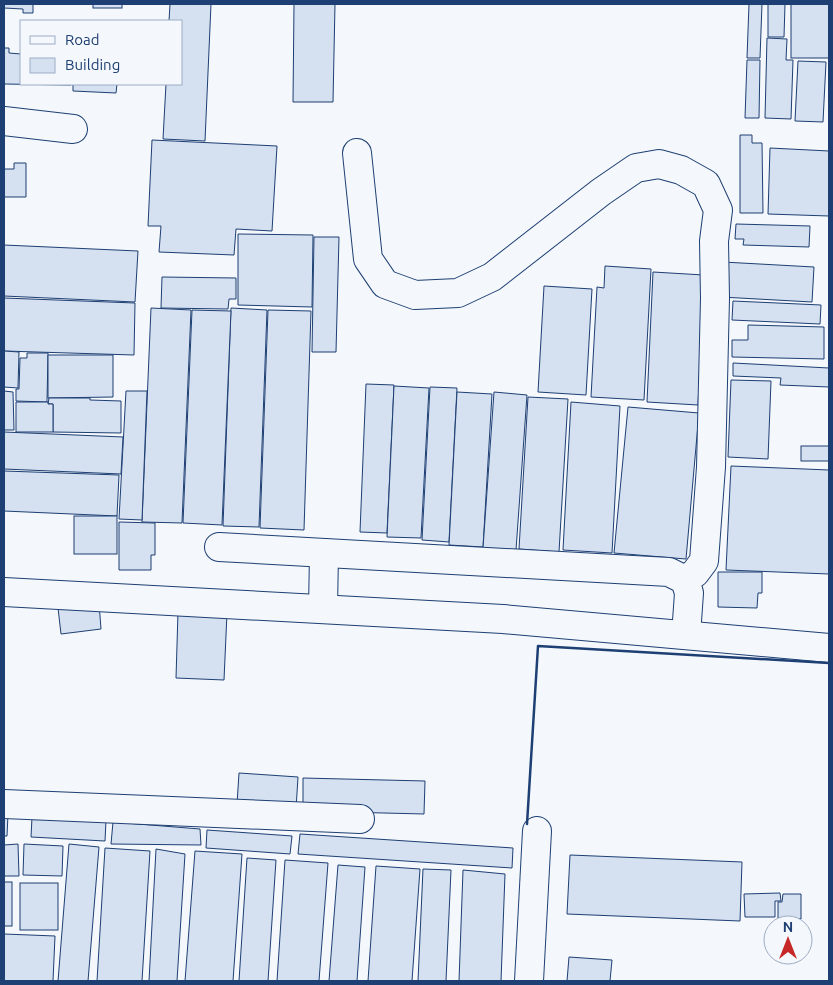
<svg xmlns="http://www.w3.org/2000/svg" width="833" height="985" viewBox="0 0 833 985" font-family="Ubuntu,sans-serif">
<rect width="100%" height="100%" fill="#f4f7fb"/>
<g fill="#d5e0f0" stroke="#1d3f73">
<polygon points="4,4 33,4 33,13 23,13 23,9 4,8"/>
<rect x="93" y="4" width="29" height="4"/>
<polygon points="170,4 211,4 205,141 163,139 166,84 181,84 181,21 169,21"/>
<polygon points="294,4 335,4 333,102 293,102"/>
<polygon points="749,4 762,4 760,58 747,58"/>
<polygon points="768,4 785,4 784,37 768,37"/>
<rect x="791" y="4" width="38" height="54"/>
<polygon points="767,38 787,39 786,60 793,60 791,119 765,118"/>
<polygon points="4,48 9,48 9,53 21,54 21,84 72,84 71,85 4,84"/>
<polygon points="747,60 760,60 759,118 745,118"/>
<polygon points="798,61 826,62 823,122 795,121"/>
<polygon points="73,84 117,84 116,93 73,91"/>
<polygon points="740,135 752,135 752,143 762,143 763,213 740,213"/>
<polygon points="152,140 277,146 272,231 236,229 234,255 159,252 161,226 148,226"/>
<polygon points="770,148 829,151 829,216 768,214"/>
<polygon points="14,163 26,163 26,197 4,197 4,169 14,169"/>
<polygon points="736,224 810,226 809,247 743,245 744,239 735,239"/>
<polygon points="238,234 313,235 312,307 238,305"/>
<polygon points="314,237 339,237 336,352 312,352"/>
<polygon points="4,245 138,251 135,302 4,296"/>
<polygon points="723,262 814,267 812,302 721,297"/>
<polygon points="605,266 651,269 644,400 591,397 597,287 604,288"/>
<polygon points="653,272 704,275 698,405 647,402"/>
<polygon points="162,277 236,278 236,299 229,299 228,309 161,308"/>
<polygon points="544,286 592,289 586,395 538,392"/>
<polygon points="4,298 135,303 134,355 4,351"/>
<polygon points="733,301 821,305 820,324 732,320"/>
<polygon points="151,308 191,310 182,523 142,522"/>
<polygon points="231,308 267,310 259,527 223,526"/>
<polygon points="192,310 231,311 222,525 183,523"/>
<polygon points="268,310 311,311 304,530 260,528"/>
<polygon points="748,325 824,327 824,359 732,357 732,340 748,340"/>
<polygon points="4,351 19,352 18,388 4,387"/>
<polygon points="27,353 48,353 47,402 16,401 16,389 19,389 20,358 27,358"/>
<polygon points="48,355 113,355 113,397 48,398"/>
<polygon points="733,363 829,368 829,387 780,385 781,378 733,376"/>
<polygon points="731,380 771,381 768,459 728,457"/>
<polygon points="366,384 394,385 387,533 360,532"/>
<polygon points="394,386 429,388 421,538 387,537"/>
<polygon points="430,387 457,388 449,542 422,540"/>
<polygon points="4,391 13,392 14,430 4,430"/>
<polygon points="126,391 147,391 142,520 119,519"/>
<polygon points="457,392 492,394 483,547 449,545"/>
<polygon points="494,392 527,395 516,550 483,548"/>
<polygon points="528,397 568,399 559,552 519,549"/>
<polygon points="49,398 90,398 90,400 121,401 121,433 53,432 53,404 48,404"/>
<polygon points="16,402 48,402 48,404 53,404 53,432 16,432"/>
<polygon points="571,402 620,406 612,553 563,550"/>
<polygon points="628,407 699,413 686,559 614,553"/>
<polygon points="4,432 123,437 121,474 4,469"/>
<rect x="801" y="446" width="28" height="15"/>
<polygon points="731,466 829,470 829,574 726,570"/>
<polygon points="4,471 119,475 117,516 4,511"/>
<rect x="74" y="516" width="43" height="38"/>
<polygon points="119,522 155,523 155,555 151,555 151,570 119,570"/>
<polygon points="718,572 762,572 762,593 758,593 757,608 718,607"/>
<polygon points="99,603 101,629 61,634 58,608"/>
<polygon points="178,612 227,613 224,680 176,678"/>
<polygon points="239,773 298,777 296,809 237,804"/>
<polygon points="303,778 425,781 424,814 303,811"/>
<polygon points="4,814 8,814 7,836 4,836"/>
<polygon points="32,817 106,820 105,841 31,837"/>
<polygon points="113,822 200,829 201,845 111,844"/>
<polygon points="207,830 292,836 290,854 206,848"/>
<polygon points="300,834 513,848 512,868 298,854"/>
<polygon points="18,844 19,876 4,876 4,845"/>
<polygon points="24,844 63,846 62,876 23,875"/>
<polygon points="69,844 99,847 88,981 58,981"/>
<polygon points="105,848 150,851 142,981 97,981"/>
<polygon points="156,849 185,854 177,981 149,981"/>
<polygon points="195,851 242,854 233,981 185,981"/>
<polygon points="570,855 742,862 740,921 567,914"/>
<polygon points="247,858 276,860 268,981 239,981"/>
<polygon points="285,860 328,863 319,981 277,981"/>
<polygon points="338,865 365,867 357,981 329,981"/>
<polygon points="376,866 420,869 412,981 368,981"/>
<polygon points="423,869 451,870 446,981 418,981"/>
<polygon points="463,870 505,874 501,981 459,981"/>
<rect x="4" y="882" width="8" height="44"/>
<rect x="20" y="883" width="38" height="47"/>
<polygon points="780,893 781,901 775,901 775,917 745,917 744,894"/>
<polygon points="783,894 801,894 801,919 778,918 778,902 782,902"/>
<polygon points="4,934 55,936 53,981 4,981"/>
<polygon points="569,957 612,960 610,981 567,981"/>
</g>
<g fill="none" stroke-linecap="round" stroke-linejoin="round">
<g stroke="#1d3f73" stroke-width="30">
<g id="minor">
<polyline points="4,121 73,129"/>
<polyline points="357,153 368,259 385,284 415,295 458,293 492,277 601,192 636,168 659,164 681,170 706,184 718,210 714,241 715,298 711,467 704,561 695,573 685,580"/>
<polyline points="219,547 669,572 685,580 689,593 686,635"/>
<polyline points="4,592 503,619 829,648"/>
<polyline points="323,609 324,553"/>
<polyline points="4,804 360,819"/>
<polyline points="529,981 537,831"/>
</g>
</g>
<use href="#minor" stroke="#f4f7fb" stroke-width="28"/>
<polyline stroke="#1d3f73" stroke-width="2.5" points="527,824 538,646 829,663"/>
</g>
<rect width="833" height="985" fill="none" stroke="#1d3f73" stroke-width="10"/>
<rect x="20" y="20" width="162" height="65" fill="#f4f7fb" stroke="#9eadc5"/>
<rect x="30" y="36" width="25" height="8" fill="#f4f7fb" stroke="#9eadc5"/>
<text x="65" y="45" font-size="15" fill="#1d3f73">Road</text>
<rect x="30" y="58" width="25" height="15" fill="#d5e0f0" stroke="#9eadc5"/>
<text x="65" y="70" font-size="15" fill="#1d3f73">Building</text>
<g transform="translate(788 940)"><circle r="24" fill="#f4f7fb" stroke="#9eadc5"/>
<path d="M0-4L9 19L0 12L-9 19Z" fill="#c62828"/>
<text y="-8" font-size="14" font-weight="bold" text-anchor="middle" fill="#1d3f73">N</text>
</g>
</svg>
